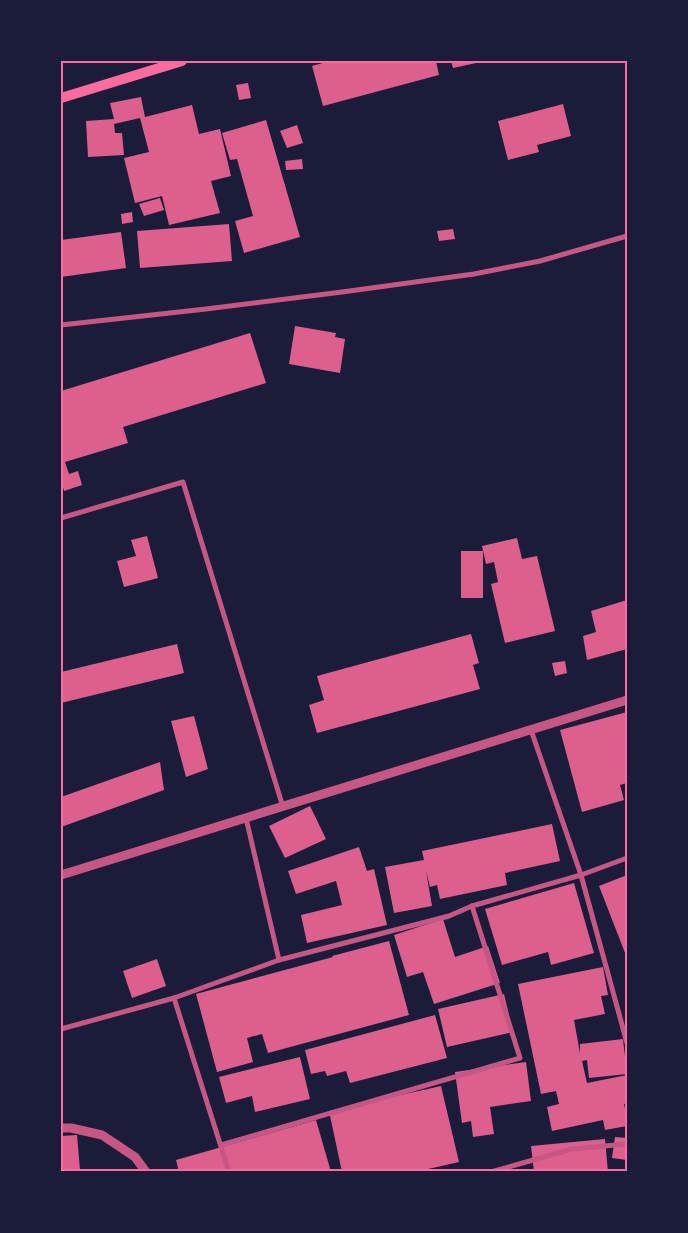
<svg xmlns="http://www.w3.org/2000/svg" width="688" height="1233" viewBox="0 0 688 1233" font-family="'Noto Serif',serif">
<rect width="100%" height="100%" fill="#1b1b3a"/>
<g fill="#dd5f8e">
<polygon points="330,61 436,61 439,75 323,106 312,66"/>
<polygon points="451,61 481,61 481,62 453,68"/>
<polygon points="248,83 251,98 239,100 236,85"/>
<polygon points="141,97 145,117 192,105 199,134 220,129 231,176 211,181 220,213 169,225 162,196 135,203 124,158 149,152 140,118 114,124 115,133 122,133 124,155 88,157 86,121 114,119 110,103"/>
<polygon points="563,104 571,136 537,145 539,152 508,160 498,121"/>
<polygon points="266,120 300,237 244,253 235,221 253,216 237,159 230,160 222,133"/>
<polygon points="297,125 303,143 287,148 280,131"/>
<polygon points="302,159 303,169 286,170 285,161"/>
<polygon points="160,198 164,210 144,216 139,204"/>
<polygon points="132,212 133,222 122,224 121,214"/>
<polygon points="229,224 232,261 140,268 137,231"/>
<polygon points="453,229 455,239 439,241 437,231"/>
<polygon points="121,232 126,268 61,277 61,240"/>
<polygon points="295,326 336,333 335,337 345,339 340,373 289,364"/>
<polygon points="250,333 266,383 123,427 128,443 65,462 69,474 78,471 82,485 64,491 61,481 61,391"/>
<polygon points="147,536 158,578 124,587 117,561 136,556 131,540"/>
<polygon points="517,538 522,559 537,556 555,631 505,643 491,584 498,582 494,562 486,564 482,546"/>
<rect x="461" y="551" width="22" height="47"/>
<polygon points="627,600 627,649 587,660 583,636 596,632 591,611"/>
<polygon points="471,634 479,663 473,665 480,689 317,733 309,705 324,700 317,676"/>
<polygon points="177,644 184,673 61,703 61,672"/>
<polygon points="565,661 567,673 555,676 552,663"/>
<polygon points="627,712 627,783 620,785 624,800 582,812 560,730"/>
<polygon points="194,716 208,769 186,777 171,721"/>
<polygon points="160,762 164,790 61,827 61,797"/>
<polygon points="310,806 326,839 285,858 269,826"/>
<polygon points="552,824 560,861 505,873 507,885 440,899 437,885 430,887 426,871 432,906 394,913 385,867 424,860 422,851"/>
<polygon points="359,847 367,871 374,869 387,925 307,943 301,915 342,905 336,881 296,894 288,871"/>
<polygon points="627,875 627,958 599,886"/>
<polygon points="574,883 594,953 551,965 548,952 502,965 485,909"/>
<polygon points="443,919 455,957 488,946 500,983 434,1004 423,972 407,977 394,935"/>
<polygon points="389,941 409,1015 268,1053 262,1034 247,1038 253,1062 217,1072 196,994 333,957 332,956"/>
<polygon points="157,959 166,986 132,998 123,971"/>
<polygon points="603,967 608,995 601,996 605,1014 574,1020 580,1053 580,1044 623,1039 627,1074 589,1078 587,1060 582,1061 587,1083 627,1075 627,1103 624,1104 627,1118 627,1126 605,1130 603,1120 552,1131 547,1107 559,1104 556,1091 541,1094 518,984"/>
<polygon points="504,994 513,1032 447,1047 438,1009"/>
<polygon points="435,1015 447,1058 350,1083 346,1071 327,1076 325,1071 311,1074 305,1050"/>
<polygon points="300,1057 310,1099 255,1112 252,1096 226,1103 219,1077"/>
<polygon points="526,1062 531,1101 490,1107 494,1134 473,1137 471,1121 462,1123 455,1072"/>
<polygon points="441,1086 459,1162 415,1172 342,1172 329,1111"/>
<polygon points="316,1120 331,1172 179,1172 176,1160"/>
<polygon points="77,1135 80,1170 61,1171 61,1136"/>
<polygon points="615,1137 627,1138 627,1160 612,1158"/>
<polygon points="605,1139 608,1172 534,1172 531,1146"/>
</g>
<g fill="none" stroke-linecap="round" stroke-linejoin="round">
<g stroke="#c65784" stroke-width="5">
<polyline points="61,325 206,309 342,292 474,274 540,261 627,236"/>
<polyline points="61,518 183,482 283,807"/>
<polyline points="531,730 581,875 627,1043"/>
<polyline points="246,818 279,960"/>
<polyline points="174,998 229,1172"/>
<polyline points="61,1029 174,998 279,960 449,916 472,906 581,875 627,858"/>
<polyline points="221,1145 520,1058 472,906"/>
<polyline points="491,1172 572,1149 627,1144"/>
</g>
<g stroke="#c65784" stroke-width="9">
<polyline points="61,875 627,700"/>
<polyline points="61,1128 71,1128 102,1135 135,1157 146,1172"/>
</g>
<polyline stroke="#ff6b9d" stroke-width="10" points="61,98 182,61"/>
</g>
<rect width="688" height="1233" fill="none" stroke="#1b1b3a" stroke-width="125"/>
<rect x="62" y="62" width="564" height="1108" fill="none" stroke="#ff6b9d" stroke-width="2"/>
</svg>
